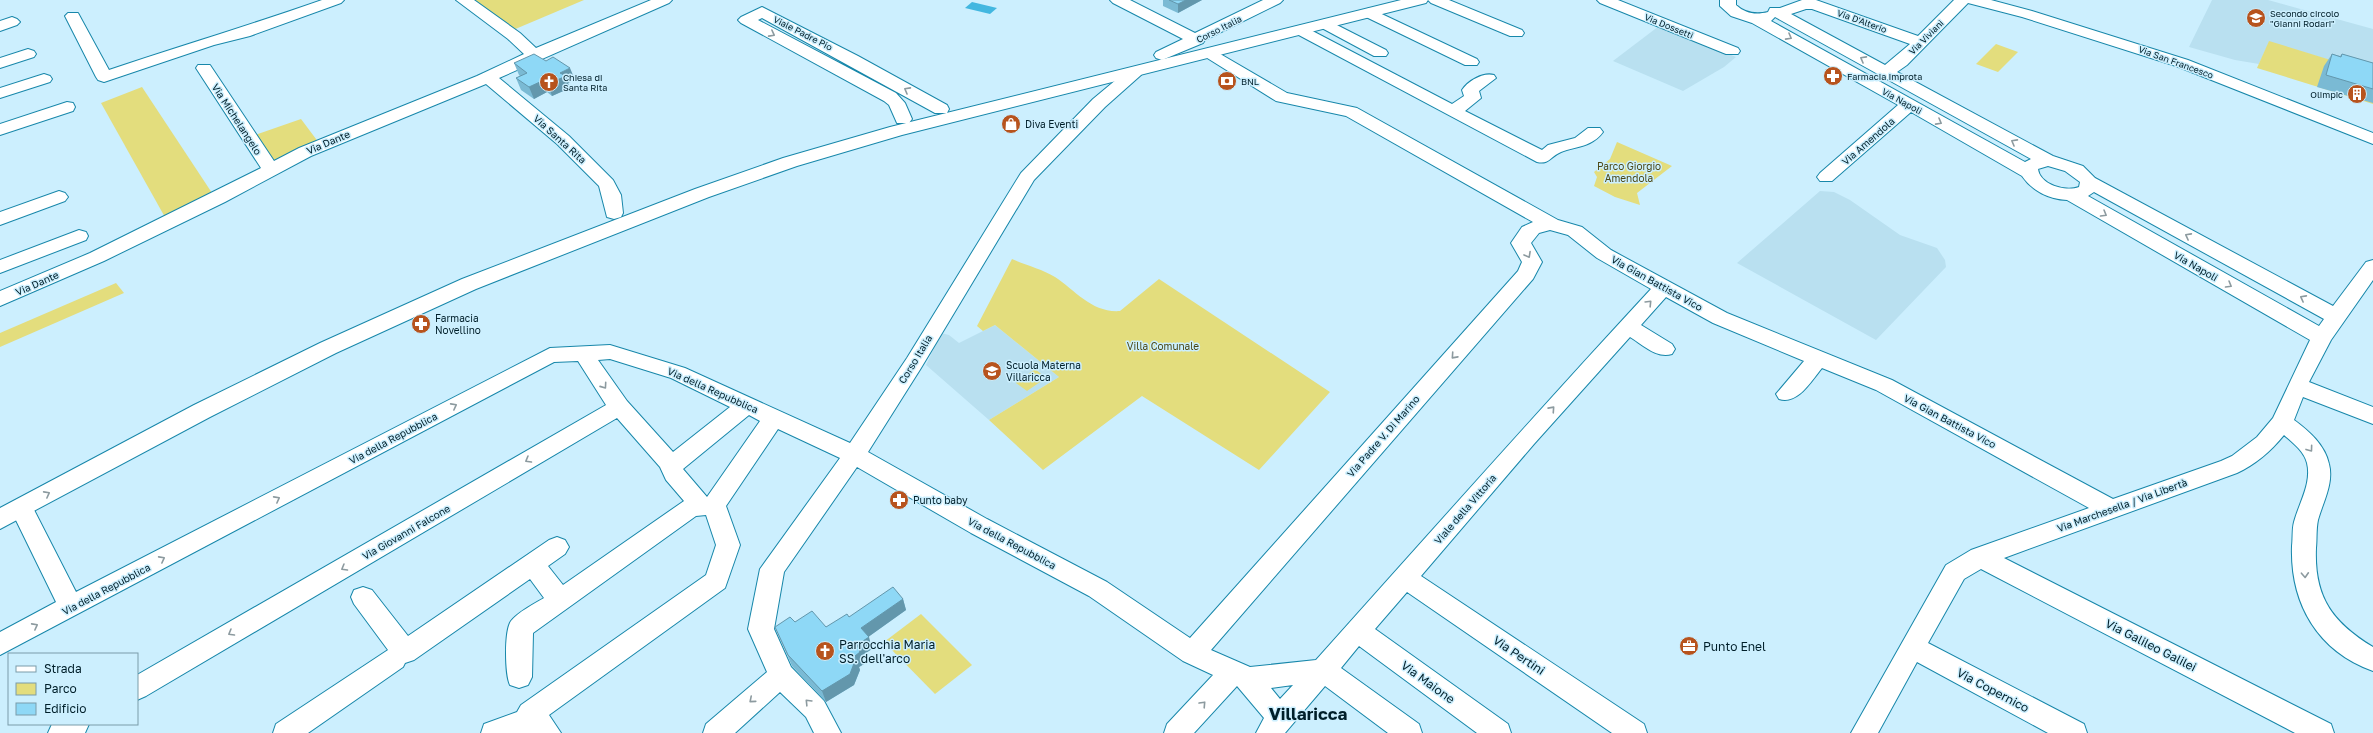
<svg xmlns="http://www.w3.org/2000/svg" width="2373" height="733" viewBox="0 0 2373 733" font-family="'Golos Text',sans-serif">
<rect width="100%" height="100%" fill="#cceffe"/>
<g fill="#b9e0f0">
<polygon points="2212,0 2268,0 2373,29 2373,73 2269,42 2259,64 2235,60 2189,47"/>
<polygon points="1659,26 1736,57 1724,67 1683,91 1613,61"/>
<polygon points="1820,191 1834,192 1850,200 1900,235 1937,248 1945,260 1946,267 1876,340 1737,263"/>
<polygon points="995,325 1059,377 989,420 926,365 941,333 949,335 959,343"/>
</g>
<g fill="#e3dd7d">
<polygon points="470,0 584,0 513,30"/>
<polygon points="2269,41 2373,73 2373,104 2257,68"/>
<polygon points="1996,44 2018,52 1998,72 1976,64"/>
<polygon points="142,87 214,196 166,219 101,103"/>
<polygon points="301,119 319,143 275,164 255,135"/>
<polygon points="1617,142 1672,166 1637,193 1640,205 1615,197 1594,186 1597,177 1594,172 1610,159"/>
<path d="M1012 259C1026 265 1042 269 1055 277 1076 291 1092 313 1120 311L1159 279 1330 392 1259 470 1142 396 1043 470 989 420 1059 377 995 325 983 331 977 326Z"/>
<polygon points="116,283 124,293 0,347 0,333"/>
<polygon points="1035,369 1046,378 1027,391 1016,383"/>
<polygon points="921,614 972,665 935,694 884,642"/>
</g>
<polygon fill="#42b7e0" points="972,2 997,8 990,14 965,8"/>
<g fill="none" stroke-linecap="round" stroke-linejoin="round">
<g stroke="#1787aa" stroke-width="2">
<g id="minor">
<path d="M322 0H344L341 3 250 36 214 45 104 82 98 80 96 77 65 16 68 13H78L109 70C180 46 251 25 322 0Z"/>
<polygon points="456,0 474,0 520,33 536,48 651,0 672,0 669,3 499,78 569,136 613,180 621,195 623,213 621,217 614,219 607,217 599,186 557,144 486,84 311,156 225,202 104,261 0,306 0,291 90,253 261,168 196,68 198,65 210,65 274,161 299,148 477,76 524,54 508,39"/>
<polygon points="1110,0 1130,0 1195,33 1263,0 1283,0 1280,3 1205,40 1203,43 1162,60 1156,58 1154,55 1156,52 1183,39 1113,3"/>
<polygon points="1428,0 1449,0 1522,30 1524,33 1522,36 1510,36 1431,3"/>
<polygon points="1597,0 1618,0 1738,48 1740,51 1738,54 1726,54 1600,3"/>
<path d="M1720 0H1736V5C1746 14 1756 15 1768 12L1770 8H1780L1802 0H1816L1918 36 1954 0H1991L2032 11 2188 60 2373 133V144L2176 66 2022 17 1968 3 1907 65 1897 72 2053 156 2083 166 2095 178 2333 306 2366 262 2373 260V280L2331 340 2309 382 2373 407V424L2303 397 2294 420C2309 431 2325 445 2329 464 2334 483 2323 502 2318 520 2316 529 2317 539 2316 548 2314 597 2332 622 2373 647V671C2317 651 2290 603 2292 546 2293 538 2292 529 2294 522 2299 503 2312 483 2307 463 2304 451 2293 443 2284 435 2271 451 2256 464 2237 473L2004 558 2331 724 2334 733H2295L1981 569 1964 579 1928 643 2084 724 2087 733H2048L1917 662 1878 733H1851L1946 565 1971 550 2089 508 1876 390 1822 368C1811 381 1798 405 1779 399L1776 394 1804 361 1713 323 1666 297 1641 325 1672 344 1675 349 1672 354C1657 359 1643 345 1630 337L1534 444 1421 576 1644 724 1647 733H1612L1407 592 1375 629 1508 724 1511 733H1477L1359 646 1341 668 1419 724 1422 733H1388L1325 686 1285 733H1256L1264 718 1237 686 1194 733H1164L1167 724 1213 675 1183 661 1089 596 971 533 857 467 784 572 774 629 791 667 824 701 841 733H814L806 717 780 692 735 733H703L706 724 767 672 748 629 760 569 840 458 778 429 726 506 740 545 725 588 549 715 561 733H481L484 724 517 712 521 705 706 575 716 545 706 515 696 516 533 633 532 677 528 685 519 688 510 685C505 675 504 631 511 621 518 612 534 604 544 598L530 579 414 660 405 663 403 667 308 733H273L276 724 388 650 354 604 351 597 354 590 363 587 372 590 408 636 549 540 557 537 565 540 569 547 565 554 548 566 563 585 684 501 666 480 660 467 617 418 146 696 137 700V675L606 405 578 361 554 362 0 655V632L56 602 10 508 14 502 22 499 30 502 76 592 550 348 610 345 685 368 850 443 907 358 1021 173 1093 99 1129 69H1141L1143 72 1141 75 1105 107 1034 180 921 368 868 452 987 519 1107 582 1190 638 1518 271 1522 262 1511 243 1522 227 1533 222 1346 116 1276 101 1204 56 1202 53 1204 50 1210 48 1287 93 1357 108 1558 220 1582 227 1611 250 1727 313 1892 380 2113 499 2221 461 2232 456 2257 437 2273 418 2310 340 2067 200C2049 199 2032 191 2022 176L1911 112 1832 181H1820L1817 177 1820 173 1898 105 1752 23 1731 16 1720 6ZM1806 9H1812L1910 44 1885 65 1791 14ZM1775 17 2031 159 2025 162 1771 21ZM2048 166 2065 171 2080 182 2079 187C2066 192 2040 185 2038 169ZM2094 192 2324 319 2319 326 2088 196ZM1550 230 1568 235 1597 258 1651 289C1539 410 1427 536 1316 660L1250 667 1211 650 1533 279 1542 262 1531 243 1539 233ZM610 359 671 378 730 407 673 452 627 401 598 360ZM749 415 760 421 707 497 683 469ZM1293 685 1280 699 1271 688Z"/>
<polygon points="762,7 858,56 947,105 949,109 947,113 935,113 762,18 758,20 896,93 905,103 912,119 909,123 897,123 889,105 884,101 741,23 738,20 741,17"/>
<polygon points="1369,8 1477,59 1479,62 1477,65 1465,65 1364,16 1361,13"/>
<polygon points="12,17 17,19 20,22 17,25 0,31 0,21"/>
<polygon points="1325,19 1386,50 1388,53 1386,56 1374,56 1320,27 1317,24"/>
<path d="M1301 25 1452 104 1464 96 1462 90C1468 81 1483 72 1494 75L1496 78 1479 91 1481 98 1465 111 1542 150 1548 145 1575 138 1588 128H1600L1603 132C1592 147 1577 146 1561 152 1551 156 1549 165 1537 162L1295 33 1293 30Z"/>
<polygon points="28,49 34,51 36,54 34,57 0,68 0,58"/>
<polygon points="44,74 50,76 52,79 50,82 0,98 0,88"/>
<polygon points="67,102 73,103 75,107 73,111 0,135 0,124"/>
<polygon points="59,191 65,193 68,197 65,201 0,225 0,212"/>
<polygon points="79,230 86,232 88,236 86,240 0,273 0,260"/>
<polygon points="52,724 89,724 85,733 48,733"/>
</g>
</g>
<g stroke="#1787aa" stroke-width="2">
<polygon id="major" points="1401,0 1428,0 1426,3 902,135 797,166 709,197 476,289 336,353 210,417 0,529 0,508 194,405 320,343 462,279 695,189 783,158 890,127"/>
</g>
<use href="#minor" fill="#fff" fill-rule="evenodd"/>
<use href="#major" fill="#fff" fill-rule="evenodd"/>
</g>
<g fill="#7abad4">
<polygon points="1163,0 1202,0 1178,13 1163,6"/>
<polygon points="2332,54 2340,56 2342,54 2373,63 2373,103 2317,87 2324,66"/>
<polygon points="546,61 575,80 568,83 570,88 552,96 547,92 534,99 521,90 516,78 520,76 519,75 514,63"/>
<polygon points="903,599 906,610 868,637 872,649 861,656 864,664 859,667 860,670 854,685 826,702 792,666 775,627 795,622 826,627 849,617"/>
</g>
<g fill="#6397ac">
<polygon points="1186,0 1202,0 1178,13 1178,4"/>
<polygon points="570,68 575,80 568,83 570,88 552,96 548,84 560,73"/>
<polygon points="542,81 547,92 534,99 529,87"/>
<polygon points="903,599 906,610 864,640 861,628"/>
<polygon points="869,637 872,649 861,656 864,664 859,667 860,670 854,685 826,702 822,691 857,645"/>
</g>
<g fill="#8ed8f6" stroke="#6397ac">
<polygon points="1169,0 1186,0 1178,4"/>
<polygon points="534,54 546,61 553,57 570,68 560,73 566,76 548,84 542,81 529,87 516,78 527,73 514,63"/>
<polygon points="2332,54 2341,57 2342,54 2373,63 2373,89 2326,75"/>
<polygon points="893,587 903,599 861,628 869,637 857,645 860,652 855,656 856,658 850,674 822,691 788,655 775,627 790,617 795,622 812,611 826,627 847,614 849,617"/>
</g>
<defs><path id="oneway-chevron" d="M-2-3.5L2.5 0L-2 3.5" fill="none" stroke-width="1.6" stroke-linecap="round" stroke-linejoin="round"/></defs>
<g stroke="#8c9a9f">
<use href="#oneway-chevron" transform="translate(772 34) rotate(28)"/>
<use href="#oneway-chevron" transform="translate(1789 37) rotate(29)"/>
<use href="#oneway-chevron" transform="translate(1863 59) rotate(-151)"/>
<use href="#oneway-chevron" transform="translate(907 90) rotate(-151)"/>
<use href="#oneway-chevron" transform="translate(1939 122) rotate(29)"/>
<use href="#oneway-chevron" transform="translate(2014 142) rotate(-151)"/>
<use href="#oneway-chevron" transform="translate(2104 214) rotate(30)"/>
<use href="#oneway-chevron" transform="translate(2188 236) rotate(-152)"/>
<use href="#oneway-chevron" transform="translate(1528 255) rotate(61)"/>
<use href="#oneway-chevron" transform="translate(2229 285) rotate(30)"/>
<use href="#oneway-chevron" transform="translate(2303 298) rotate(-152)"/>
<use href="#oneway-chevron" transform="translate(1649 303) rotate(-46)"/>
<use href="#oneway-chevron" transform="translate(1454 356) rotate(132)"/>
<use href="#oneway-chevron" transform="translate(604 386) rotate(55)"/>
<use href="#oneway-chevron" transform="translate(454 406) rotate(-28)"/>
<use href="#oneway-chevron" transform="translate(1552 409) rotate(-48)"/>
<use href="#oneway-chevron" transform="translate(2310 449) rotate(54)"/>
<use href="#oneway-chevron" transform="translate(528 460) rotate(150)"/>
<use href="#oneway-chevron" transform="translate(47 494) rotate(-28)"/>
<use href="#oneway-chevron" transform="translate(277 499) rotate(-28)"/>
<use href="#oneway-chevron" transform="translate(162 559) rotate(-28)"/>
<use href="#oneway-chevron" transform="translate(344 568) rotate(150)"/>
<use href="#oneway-chevron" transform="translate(2305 575) rotate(87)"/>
<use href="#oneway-chevron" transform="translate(35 626) rotate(-28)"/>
<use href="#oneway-chevron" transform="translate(231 633) rotate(150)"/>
<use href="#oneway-chevron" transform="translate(752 700) rotate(139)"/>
<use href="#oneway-chevron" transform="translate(808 702) rotate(-134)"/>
<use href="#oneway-chevron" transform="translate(1203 704) rotate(-47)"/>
</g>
<defs>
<g id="school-disc" transform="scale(1)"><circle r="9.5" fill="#b7531d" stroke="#cceffe"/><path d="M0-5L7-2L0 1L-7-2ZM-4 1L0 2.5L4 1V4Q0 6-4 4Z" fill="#fff"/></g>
<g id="pharmacy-disc" transform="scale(1)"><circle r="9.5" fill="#b7531d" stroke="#cceffe"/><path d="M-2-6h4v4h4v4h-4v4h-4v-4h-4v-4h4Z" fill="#fff"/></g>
<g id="bank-disc" transform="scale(1)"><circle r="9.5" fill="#b7531d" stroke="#cceffe"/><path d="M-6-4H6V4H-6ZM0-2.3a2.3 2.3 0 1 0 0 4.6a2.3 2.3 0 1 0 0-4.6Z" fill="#fff"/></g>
<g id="church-disc" transform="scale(1)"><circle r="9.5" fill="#b7531d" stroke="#cceffe"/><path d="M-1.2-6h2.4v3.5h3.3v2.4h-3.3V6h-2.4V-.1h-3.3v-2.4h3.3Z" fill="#fff"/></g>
<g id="building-disc" transform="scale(1)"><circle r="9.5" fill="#b7531d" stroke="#cceffe"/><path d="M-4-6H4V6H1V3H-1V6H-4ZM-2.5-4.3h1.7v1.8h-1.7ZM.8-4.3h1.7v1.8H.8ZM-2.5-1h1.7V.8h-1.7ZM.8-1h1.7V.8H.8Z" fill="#fff"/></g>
<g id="shop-disc" transform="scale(1)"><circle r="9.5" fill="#b7531d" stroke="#cceffe"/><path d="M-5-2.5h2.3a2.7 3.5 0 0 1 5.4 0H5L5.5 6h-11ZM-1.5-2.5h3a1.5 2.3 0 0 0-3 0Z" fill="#fff"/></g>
<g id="office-disc" transform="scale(1)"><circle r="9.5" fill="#b7531d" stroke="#cceffe"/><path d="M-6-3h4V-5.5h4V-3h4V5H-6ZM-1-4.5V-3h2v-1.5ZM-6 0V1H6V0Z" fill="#fff"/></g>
</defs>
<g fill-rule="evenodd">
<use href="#school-disc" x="2256" y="18"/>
<use href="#pharmacy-disc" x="1833" y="76"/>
<use href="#bank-disc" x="1227" y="81"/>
<use href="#church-disc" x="549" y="82"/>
<use href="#building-disc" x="2357" y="94"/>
<use href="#shop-disc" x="1011" y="124"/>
<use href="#pharmacy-disc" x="421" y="324"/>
<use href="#school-disc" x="992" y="371"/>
<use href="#pharmacy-disc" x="899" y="500"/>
<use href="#office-disc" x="1689" y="646"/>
<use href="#church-disc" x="825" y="651"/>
</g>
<g text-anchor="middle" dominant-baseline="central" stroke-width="3" stroke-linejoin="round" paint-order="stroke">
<g font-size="9" fill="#001f2a" stroke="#cceffe" text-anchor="start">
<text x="2270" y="13">Secondo circolo<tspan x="2270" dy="10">"Gianni Rodari"</tspan></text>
<text x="1847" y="76">Farmacia Improta</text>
<text x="563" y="77">Chiesa di<tspan x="563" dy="10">Santa Rita</tspan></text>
<text x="1241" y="81">BNL</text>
<text x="2343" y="94" text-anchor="end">Olimpic</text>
</g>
<g font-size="9" fill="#001f2a" stroke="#cceffe">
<text transform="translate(1862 21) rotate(20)">Via D'Alterio</text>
<text transform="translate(1669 26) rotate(22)">Via Dossetti</text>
<text transform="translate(1219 29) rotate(-27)">Corso Italia</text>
<text transform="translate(803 33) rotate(27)">Viale Padre Pio</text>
<text transform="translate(1926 37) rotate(-45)">Via Viviani</text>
<text transform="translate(2176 62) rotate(20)">Via San Francesco</text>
<text transform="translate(1902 101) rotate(29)">Via Napoli</text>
</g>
<g font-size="10" fill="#001f2a" stroke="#cceffe">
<text transform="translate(237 119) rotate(57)">Via Michelangelo</text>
<text transform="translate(560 139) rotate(42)">Via Santa Rita</text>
<text transform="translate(1868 141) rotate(-41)">Via Amendola</text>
<text transform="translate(328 142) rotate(-23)">Via Dante</text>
<text transform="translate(2196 266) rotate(30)">Via Napoli</text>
<text transform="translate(37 283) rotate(-24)">Via Dante</text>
<text transform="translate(1657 283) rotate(29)">Via Gian Battista Vico</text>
<text transform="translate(915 359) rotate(-59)">Corso Italia</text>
<text transform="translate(713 390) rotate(24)">Via della Repubblica</text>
<text transform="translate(1950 421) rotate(28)">Via Gian Battista Vico</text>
<text transform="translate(1383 436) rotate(-49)">Via Padre V. Di Marino</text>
<text transform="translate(393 438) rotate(-28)">Via della Repubblica</text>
<text transform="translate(2122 505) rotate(-20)">Via Marchesella / Via Libertà</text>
<text transform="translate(1465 509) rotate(-49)">Viale della Vittoria</text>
<text transform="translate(406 532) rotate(-30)">Via Giovanni Falcone</text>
<text transform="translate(1012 543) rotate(28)">Via della Repubblica</text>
<text transform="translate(106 589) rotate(-28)">Via della Repubblica</text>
</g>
<g font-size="10" fill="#001f2a" stroke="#cceffe" text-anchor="start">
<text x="1025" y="124">Diva Eventi</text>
<text x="435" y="318">Farmacia<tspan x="435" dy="12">Novellino</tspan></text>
<text x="1006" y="365">Scuola Materna<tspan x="1006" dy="12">Villaricca</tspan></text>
<text x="913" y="500">Punto baby</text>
</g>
<g font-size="10" fill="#4c4815" stroke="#cceffe">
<text x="1629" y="166">Parco Giorgio<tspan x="1629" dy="12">Amendola</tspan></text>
<text x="1163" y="346">Villa Comunale</text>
</g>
<g font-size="12" fill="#001f2a" stroke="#cceffe" text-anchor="start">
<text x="839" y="644">Parrocchia Maria<tspan x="839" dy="14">SS. dell'arco</tspan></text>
<text x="1703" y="646">Punto Enel</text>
</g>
<g font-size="12" fill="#001f2a" stroke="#cceffe">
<text transform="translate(2151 645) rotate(27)">Via Galileo Galilei</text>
<text transform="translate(1519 655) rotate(34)">Via Pertini</text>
<text transform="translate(1428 682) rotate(36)">Via Maione</text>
<text transform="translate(1993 690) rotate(28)">Via Copernico</text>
</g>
<g font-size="17" font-weight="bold" fill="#001f2a" stroke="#cceffe">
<text x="1308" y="713">Villaricca</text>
</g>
</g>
<rect x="8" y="653" width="130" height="72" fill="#cceffe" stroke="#7a9ca9"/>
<rect x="16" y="666" width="20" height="6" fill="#ffffff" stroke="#7a9ca9"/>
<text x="44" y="673" font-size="12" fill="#001f2a">Strada</text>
<rect x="16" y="683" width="20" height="12" fill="#e3dd7d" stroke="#7a9ca9"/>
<text x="44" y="693" font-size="12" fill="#001f2a">Parco</text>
<rect x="16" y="703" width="20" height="12" fill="#8ed8f6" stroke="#7a9ca9"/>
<text x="44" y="713" font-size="12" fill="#001f2a">Edificio</text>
</svg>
